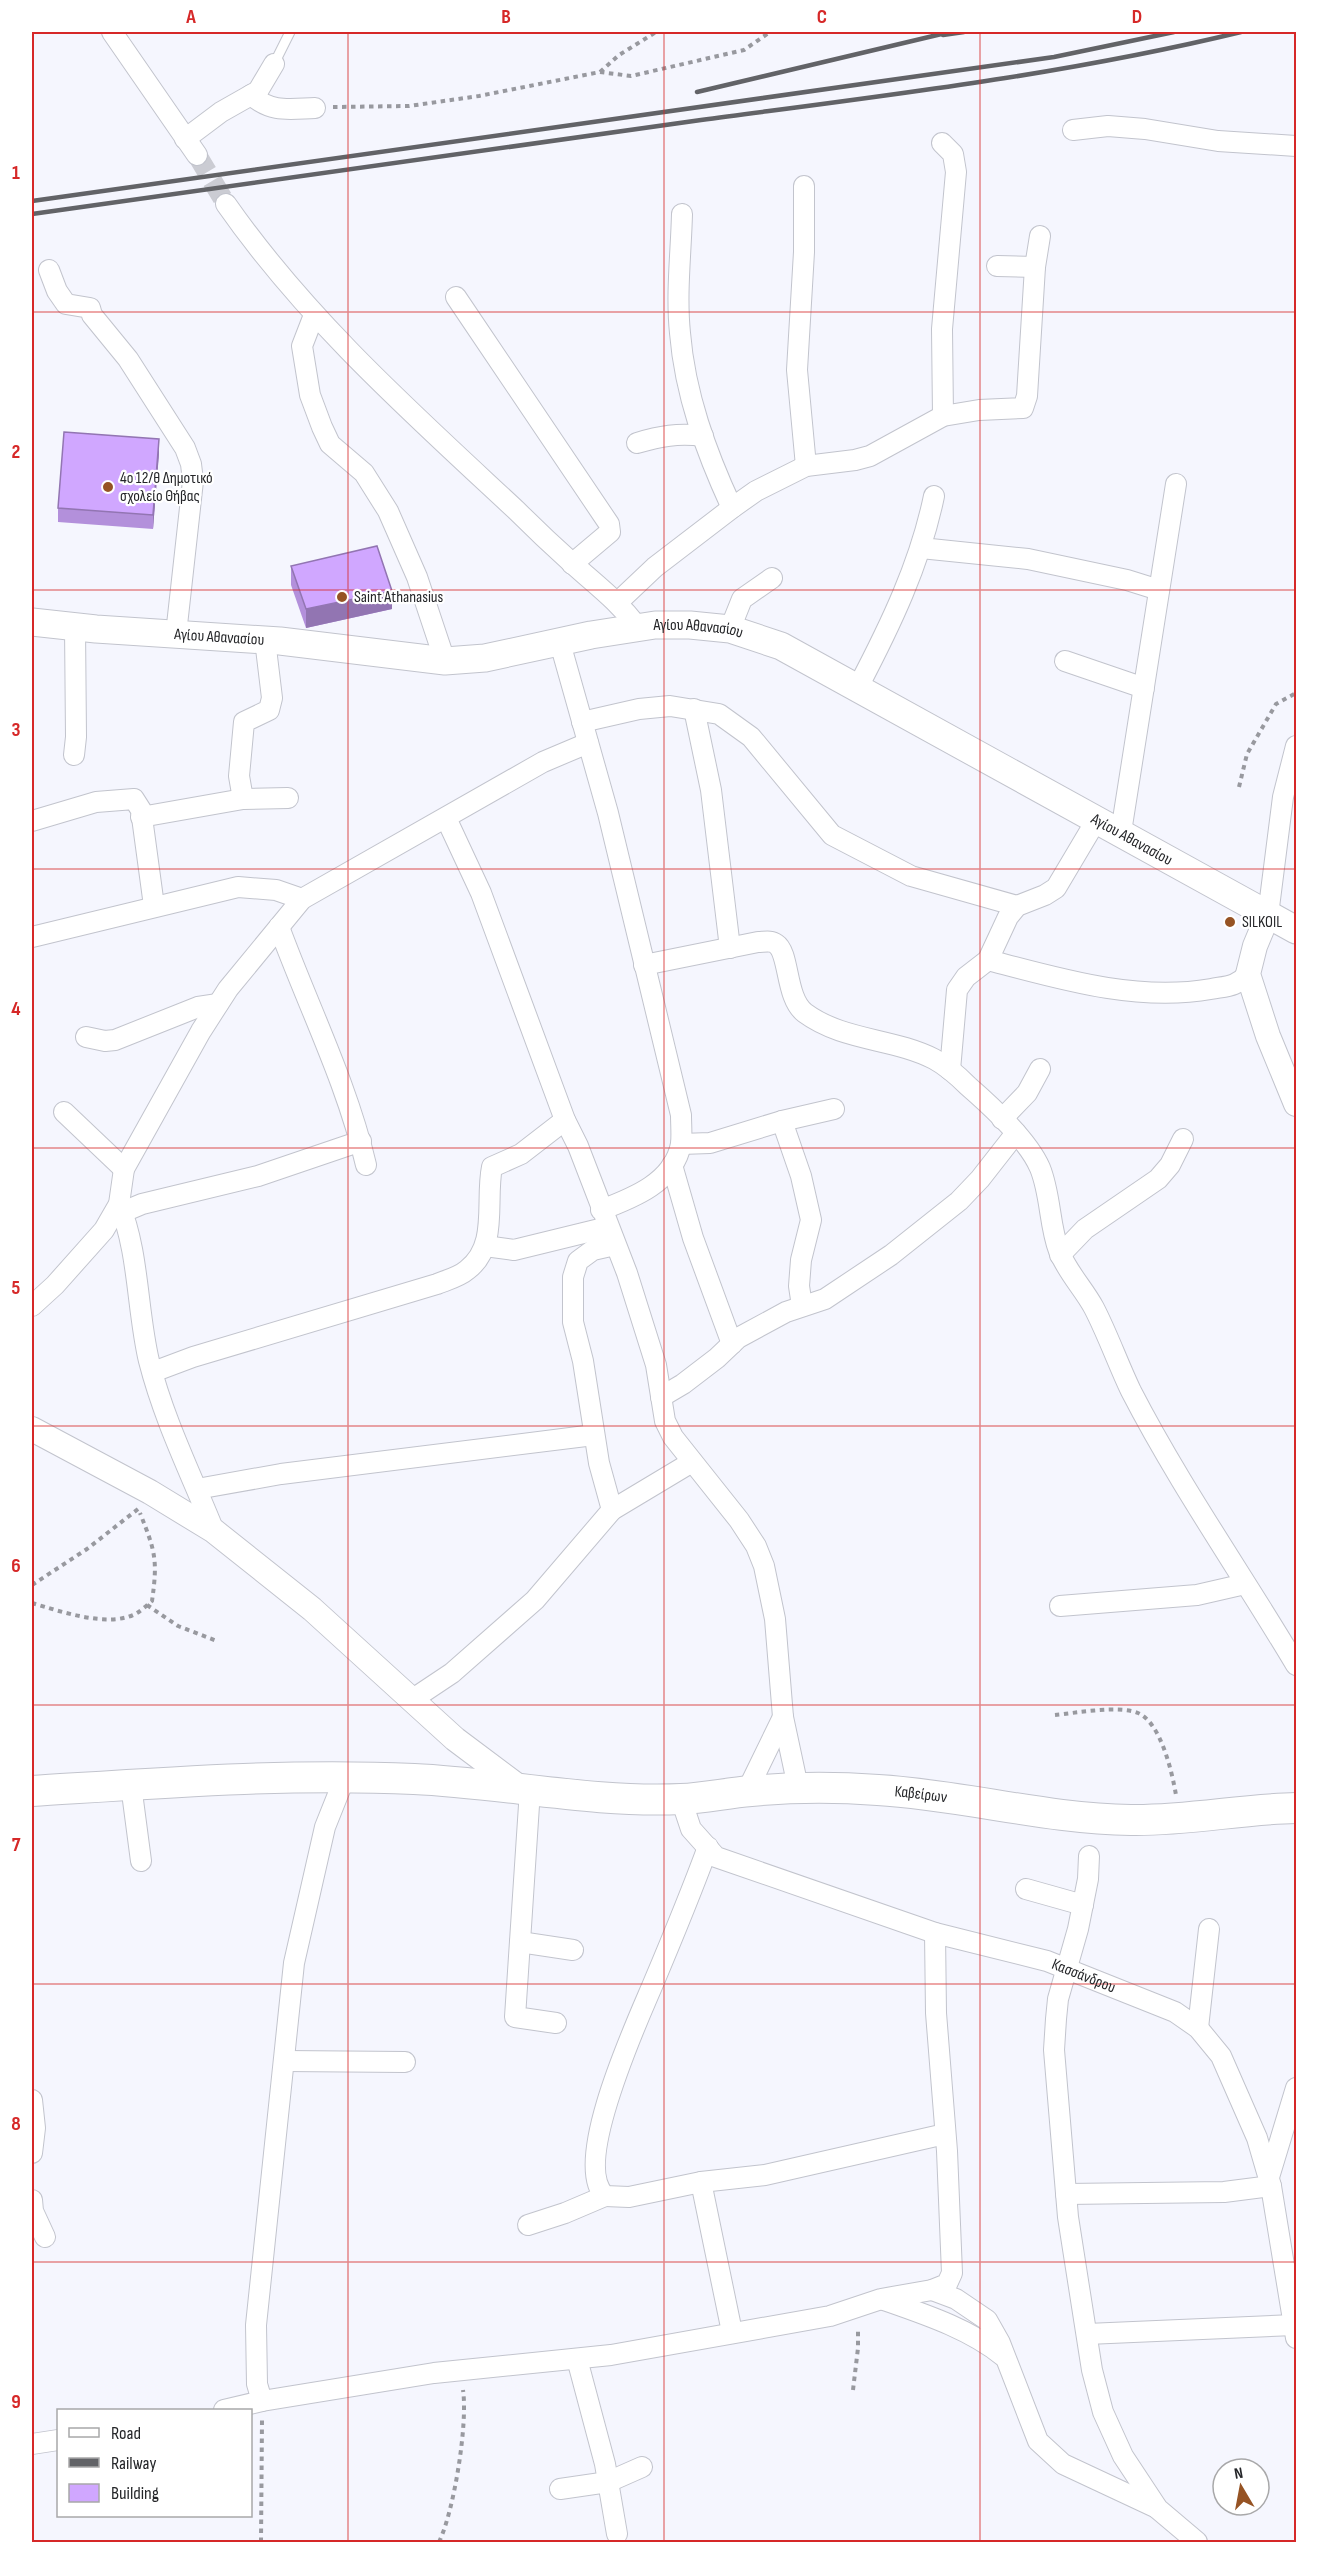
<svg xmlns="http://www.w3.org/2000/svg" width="1328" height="2574" viewBox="0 0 1328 2574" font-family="'Sofia Sans Condensed',sans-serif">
<rect width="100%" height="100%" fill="#f5f6fe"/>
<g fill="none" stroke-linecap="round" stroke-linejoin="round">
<polyline stroke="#cbccd3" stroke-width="20" stroke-dasharray="20 10" stroke-linecap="butt" points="197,155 226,204"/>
<g stroke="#c2c4cd" stroke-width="11">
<polyline id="service" points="274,64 290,32"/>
</g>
<g stroke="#c2c4cd" stroke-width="22">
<g id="minor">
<polyline points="112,32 197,155"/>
<path d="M251 95C272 113 288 109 315 108"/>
<polyline points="1073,130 1108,126 1145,129 1218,141 1296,146"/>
<polyline points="185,139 221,112 258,91 274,64"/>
<polyline points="942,143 953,154 956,172 942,329 943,416"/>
<polyline points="804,186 804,252 797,370 806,466"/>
<path d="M226 204C307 320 413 414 516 510 534 528 553 546 572 563 596 585 617 600 637 626"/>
<path d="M682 214C681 253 676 294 680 333 685 394 706 452 732 508"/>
<polyline points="997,266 1035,267"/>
<polyline points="49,270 57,291 66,304 90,308 92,315 128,359 185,448 191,464 193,481 176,634"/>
<polyline points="456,297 609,524 610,532 572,564"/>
<polyline points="314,315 302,346 310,395 322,427 330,444 364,473 388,511 417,577 445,661"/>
<path d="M637 443C660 436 678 433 703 436"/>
<polyline points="921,548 1028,559 1127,580 1159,590"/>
<polyline points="618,602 655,567 732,508 756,491 806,466 855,460 870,456 943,416 979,410 1023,408 1027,396 1035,267 1040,236"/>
<polyline points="730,629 742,599 772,578"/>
<path d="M560 643 608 813 681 1115C681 1124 682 1135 681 1144 674 1182 633 1198 601 1210"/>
<polyline points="1065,661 1144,688"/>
<path d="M858 687C890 626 920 564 934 496"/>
<polyline points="694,709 711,790 730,948"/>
<polyline points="582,722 639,709 670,706 719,714 751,737 832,835 911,876 1017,906"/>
<polyline points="74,755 76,737 75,627"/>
<polyline points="243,799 239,776 244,722 269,710 272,698 265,640"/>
<polyline points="141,817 243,799 288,798"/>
<polyline points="446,818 481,893 565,1120 578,1146 627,1273 656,1365 665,1421 673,1437 739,1520 756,1546 764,1566 775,1619 783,1717 798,1787"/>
<polyline points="32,821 96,802 134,799 141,810 154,906"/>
<polyline points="1121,832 1176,484"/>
<polyline points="1268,915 1283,797 1296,746"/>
<path d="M279 927C308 1006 347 1083 366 1165"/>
<polyline points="32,937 238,887 276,890 302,899"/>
<path d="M988 960C1060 979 1136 1002 1211 989 1227 986 1236 987 1248 974"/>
<path d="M644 965 758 942C764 942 771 940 776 944 790 953 785 998 805 1013 843 1041 893 1038 934 1059 947 1066 958 1076 968 1086 991 1106 1028 1140 1040 1168 1051 1195 1049 1225 1059 1251 1067 1272 1084 1289 1094 1308 1108 1335 1118 1364 1131 1391 1180 1486 1242 1574 1296 1665"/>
<polyline points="86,1037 105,1041 115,1040 198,1007 218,1004"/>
<polyline points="950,1070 957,990 966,977 988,960 1008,917 1017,906 1045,895 1056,888 1097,819"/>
<polyline points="64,1112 124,1169"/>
<polyline points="1002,1119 1027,1093 1040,1069"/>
<polyline points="782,1121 801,1176 811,1220 801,1260 799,1286 802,1306"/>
<polyline points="681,1144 710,1143 782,1121 834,1109"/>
<polyline points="672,1165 693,1238 732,1344"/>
<path d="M119 1204C139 1251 137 1311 149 1361 164 1420 191 1474 214 1531"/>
<polyline points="123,1212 142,1204 258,1176 361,1141"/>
<polyline points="485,1246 514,1250 608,1227"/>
<polyline points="1060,1255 1085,1229 1158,1179 1170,1165 1183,1139"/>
<polyline points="32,1306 55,1285 104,1230 119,1204 124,1169 201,1031 228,989 302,899 543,762 588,743"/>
<path d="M153 1372 193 1357 437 1284C447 1280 459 1277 467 1270 499 1246 485 1201 492 1167L521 1154 565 1120"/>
<polyline points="661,1397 683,1384 717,1358 738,1338 786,1312 825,1299 891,1255 959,1201 980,1179 1016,1133"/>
<polyline points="197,1489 281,1474 594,1435"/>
<polyline points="612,1510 599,1463 583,1361 573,1322 573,1277 578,1261 593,1250 615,1245"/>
<polyline points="1060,1606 1197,1595 1245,1584"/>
<polyline points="413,1699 452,1673 535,1600 612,1510 692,1462"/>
<polyline points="345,1777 325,1827 294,1963 256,2325 257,2384 262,2401 434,2373 611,2355 830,2316 881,2299 932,2290 947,2284 952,2273 947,2151 936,2013 935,1933"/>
<polyline points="131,1785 141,1861"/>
<polyline points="530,1790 515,2017 556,2023"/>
<polyline points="747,1791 783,1717"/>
<path id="s1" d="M681 1799 691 1829 716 1857 935 1933 1047 1961 1175 2012 1198 2028 1221 2056 1257 2138 1271 2186 1296 2338"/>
<path d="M708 1847C691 1893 672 1939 653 1984 637 2022 571 2164 605 2196L629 2197 701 2182 765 2175 945 2134"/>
<polyline points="1089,1856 1088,1879 1078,1929 1058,1999 1056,2019 1054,2050 1068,2217 1092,2370 1103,2412 1123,2456 1158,2509 1197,2542"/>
<polyline points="1026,1889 1083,1905"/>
<polyline points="520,1942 573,1950"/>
<polyline points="1198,2028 1209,1929"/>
<polyline points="285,2061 405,2062"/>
<polyline points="32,2100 35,2128 32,2153"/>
<polyline points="1269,2177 1296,2088"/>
<polyline points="701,2182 732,2332"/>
<polyline points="1066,2194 1224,2192 1271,2186"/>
<polyline points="32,2200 33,2211 45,2237"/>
<polyline points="528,2225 565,2213 605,2196"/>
<polyline points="932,2290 956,2299 987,2320 1000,2343 1038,2441 1063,2464 1157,2508"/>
<path d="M884 2300C924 2314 970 2329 1003 2356"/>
<polyline points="1087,2334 1294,2325"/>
<polyline points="577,2359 605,2464 617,2534"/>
<polyline points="224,2410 262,2401"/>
<polyline points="32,2444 58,2440"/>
<polyline points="560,2489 608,2482 642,2467"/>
</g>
</g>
<g stroke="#c2c4cd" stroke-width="26">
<g id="tertiary">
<polyline points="1268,915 1255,946 1248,974 1268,1036 1296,1104"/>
<polyline points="32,1429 150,1492 214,1531 312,1609 455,1739 523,1790"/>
</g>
</g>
<g stroke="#c2c4cd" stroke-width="29">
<g id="secondary">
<path id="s2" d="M32 622 96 629 280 641 445 661 485 658 591 635 655 625H690L730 629 781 646 1296 930"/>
</g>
</g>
<g stroke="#c2c4cd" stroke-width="32">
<g id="primary">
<path id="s3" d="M32 1791C159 1783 286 1773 414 1779 503 1783 591 1803 681 1799 704 1798 727 1793 751 1791 793 1787 836 1787 878 1790 963 1795 1046 1819 1131 1820 1187 1821 1241 1809 1296 1808"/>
</g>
</g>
<g stroke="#98999f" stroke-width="4" stroke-dasharray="4.5 4.5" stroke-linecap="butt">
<polyline points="600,72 619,55 656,32"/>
<polyline points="333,107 409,106 479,96 600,72 631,76 744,50 770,32"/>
<polyline points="1239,787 1247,754 1276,704 1296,693"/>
<polyline points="32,1585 87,1549 138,1509"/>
<path d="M32 1603C59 1611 110 1629 137 1613 142 1610 147 1605 152 1601 158 1559 155 1551 140 1513"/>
<polyline points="147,1605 178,1626 217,1641"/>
<path d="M1055 1715C1076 1713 1119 1705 1138 1713 1161 1723 1172 1772 1176 1795"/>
<polyline points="853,2390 858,2348 858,2328"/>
<polyline points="261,2542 262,2420"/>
<path d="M439 2542C454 2511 468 2424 463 2390"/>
</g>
<use href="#service" stroke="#fff" stroke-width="9"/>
<use href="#minor" stroke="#fff" stroke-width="20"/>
<use href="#tertiary" stroke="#fff" stroke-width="24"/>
<use href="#secondary" stroke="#fff" stroke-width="27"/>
<use href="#primary" stroke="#fff" stroke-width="30"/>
<g stroke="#626367" stroke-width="4.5">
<polyline points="943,35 964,32"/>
<polyline points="697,92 950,32"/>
<polyline points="32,201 1054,57 1174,32"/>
<path d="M32 214C255 181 478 150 701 120 882 96 1064 75 1241 32"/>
</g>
</g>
<g fill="#b390db">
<polygon points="159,453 153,529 58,522 58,508"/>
<polygon points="291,566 392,609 306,628 291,585"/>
</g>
<g fill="#9275b2">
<polygon points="159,439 159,453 153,529 153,515"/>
<polygon points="392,591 392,609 306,628 306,609"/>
</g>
<g fill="#d0a7ff" stroke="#9275b2" stroke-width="1.5">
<polygon points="64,432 159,439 153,515 58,508"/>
<polygon points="377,546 392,591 306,609 291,566"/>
</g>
<path fill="none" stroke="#d62828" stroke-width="1.5" stroke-opacity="0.55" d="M348 32V2542M664 32V2542M980 32V2542M32 312H1296M32 590H1296M32 869H1296M32 1148H1296M32 1426H1296M32 1705H1296M32 1984H1296M32 2262H1296"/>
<g fill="#965324" stroke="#fff" stroke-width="2">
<circle cx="108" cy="487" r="6"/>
<circle cx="342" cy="597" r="6"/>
<circle cx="1230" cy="922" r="6"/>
</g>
<g text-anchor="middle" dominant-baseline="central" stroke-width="4.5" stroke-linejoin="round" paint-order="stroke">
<g font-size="16" fill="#252629" stroke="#fff" text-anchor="start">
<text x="120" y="478">4ο 12/θ Δημοτικό<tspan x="120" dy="18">σχολείο Θήβας</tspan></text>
<text x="354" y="597">Saint Athanasius</text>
<text x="1242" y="922">SILKOIL</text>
</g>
<g font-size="16" fill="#252629" stroke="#fff">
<text stroke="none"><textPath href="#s2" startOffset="672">Αγίου Αθανασίου</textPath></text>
<text stroke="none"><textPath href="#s2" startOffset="188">Αγίου Αθανασίου</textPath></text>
<text stroke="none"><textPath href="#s2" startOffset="1158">Αγίου Αθανασίου</textPath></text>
<text stroke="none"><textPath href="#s3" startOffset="891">Καβείρων</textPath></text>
<text stroke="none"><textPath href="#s1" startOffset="456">Κασσάνδρου</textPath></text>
</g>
</g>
<rect width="1328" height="2574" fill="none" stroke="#ffffff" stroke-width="66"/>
<rect x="57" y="2409" width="195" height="108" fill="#ffffff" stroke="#a8a8a9" stroke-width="1.5"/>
<rect x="69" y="2428" width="30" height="9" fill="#ffffff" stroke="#a8a8a9" stroke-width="1.5"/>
<text x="111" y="2439" font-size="18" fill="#252629">Road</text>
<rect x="69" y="2458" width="30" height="9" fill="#626367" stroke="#a8a8a9" stroke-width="1.5"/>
<text x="111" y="2469" font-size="18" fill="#252629">Railway</text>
<rect x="69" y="2484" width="30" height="18" fill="#d0a7ff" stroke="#a8a8a9" stroke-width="1.5"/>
<text x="111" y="2499" font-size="18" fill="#252629">Building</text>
<g transform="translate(1241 2487) rotate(350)"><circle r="28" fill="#ffffff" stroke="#a8a8a9" stroke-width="1.5"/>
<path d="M0-4.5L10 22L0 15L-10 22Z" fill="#965324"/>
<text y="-9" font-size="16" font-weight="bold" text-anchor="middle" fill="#252629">N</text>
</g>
<rect x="33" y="33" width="1262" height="2508" fill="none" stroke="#d62828" stroke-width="2"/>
<g font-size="20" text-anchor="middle" font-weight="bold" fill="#d62828">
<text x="191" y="23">A</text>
<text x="506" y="23">B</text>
<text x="822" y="23">C</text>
<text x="1137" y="23">D</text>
<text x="16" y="179">1</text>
<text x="16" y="458">2</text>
<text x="16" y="736">3</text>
<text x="16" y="1015">4</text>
<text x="16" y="1294">5</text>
<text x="16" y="1572">6</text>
<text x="16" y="1851">7</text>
<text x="16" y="2130">8</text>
<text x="16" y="2408">9</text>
</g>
</svg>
